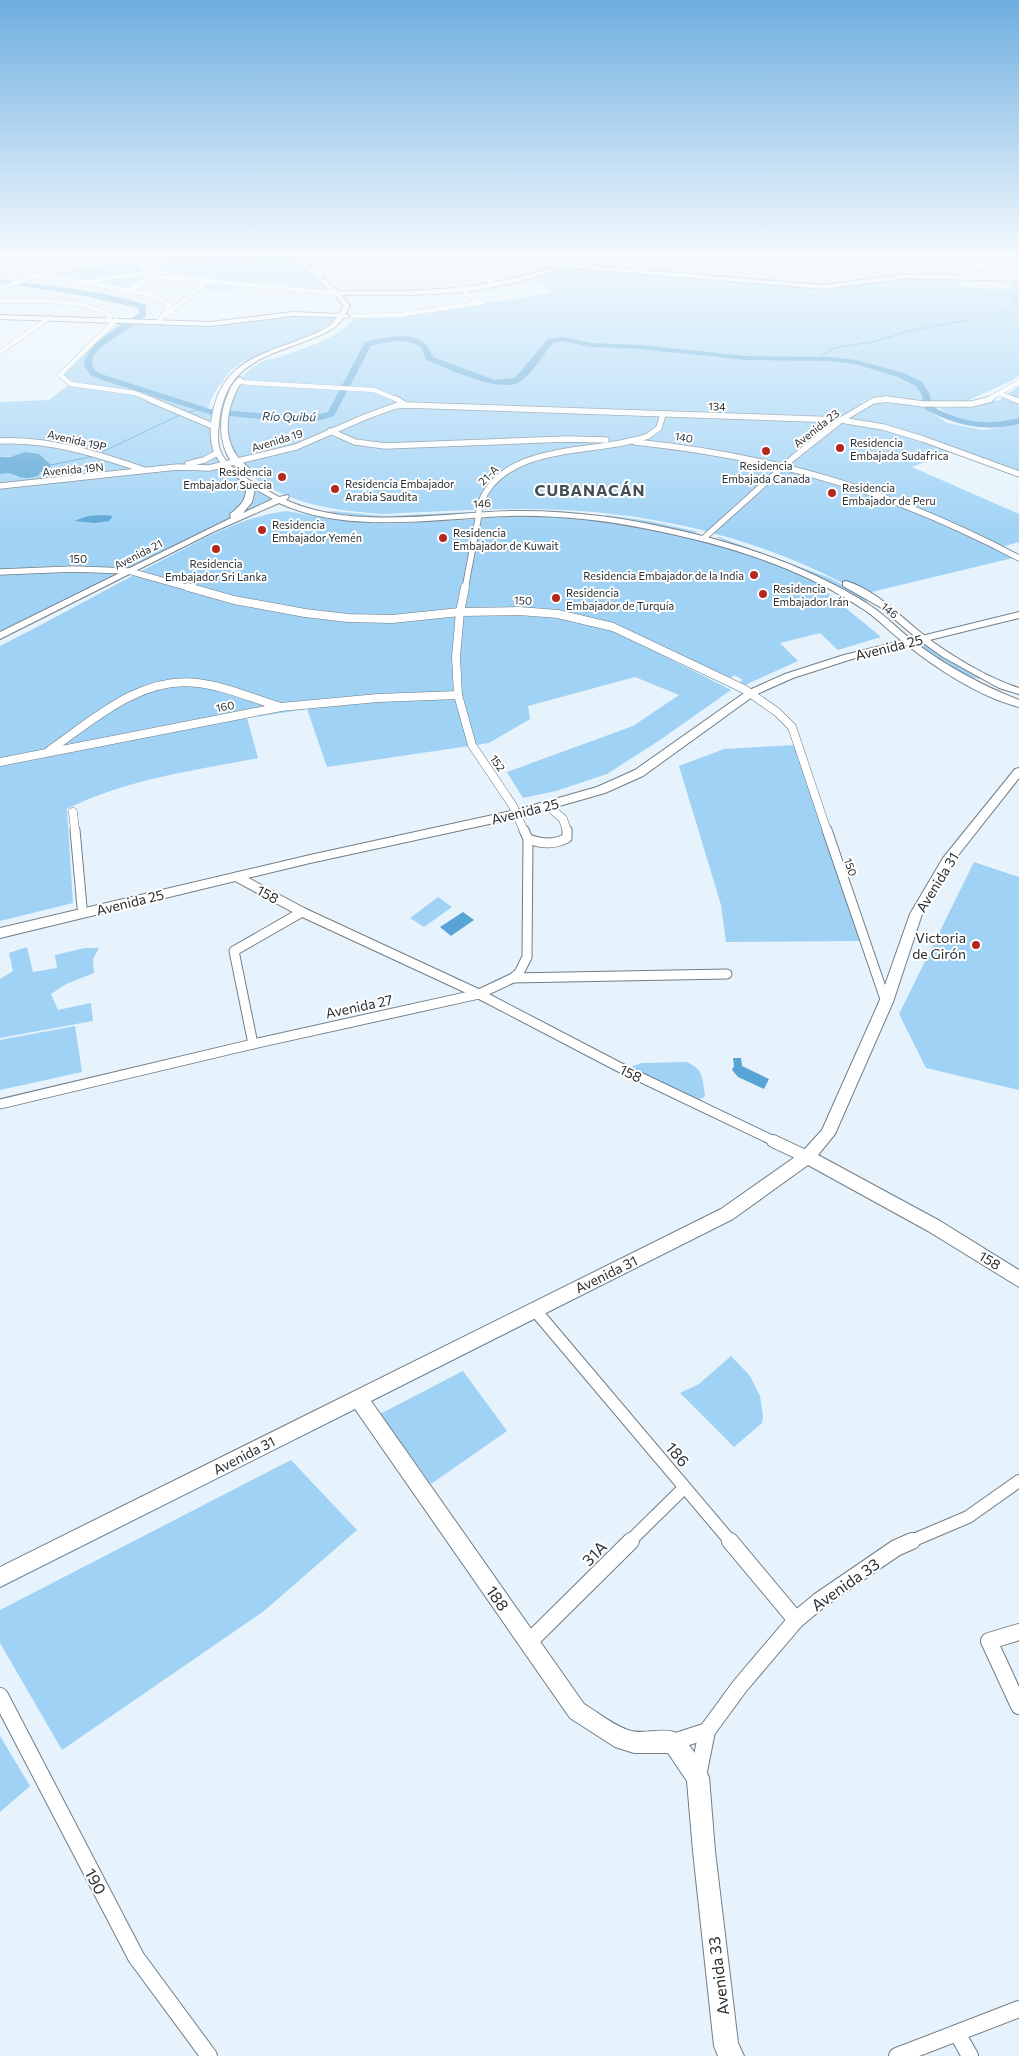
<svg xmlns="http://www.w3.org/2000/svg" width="1019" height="2056" viewBox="0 0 1019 2056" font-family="Commissioner,sans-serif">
<rect width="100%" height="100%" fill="#e6f3fc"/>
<g fill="#9fd2f5">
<polygon points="205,253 268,253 287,256 274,253 290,255 288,256 297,257 333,289 323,291 280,288 284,283 266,281 260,286 240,285 233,291 199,289 214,276 172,273 167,271 157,257"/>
<polygon points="128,257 102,262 136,259 151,276 128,291 42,274 100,262 97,261 99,260"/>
<polygon points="571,264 785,280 786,281 785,282"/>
<path d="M562 267 824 288 910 278H953L962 287 1011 290 1015 280H1019V375L1013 380 967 401H916L886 396 873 397 859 403 890 402 923 406 947 423 983 430 1019 424V476L953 451 912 467 1019 514V542L1002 547 1017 557 863 594C771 542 665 514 560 510 501 507 441 512 382 514 334 511 271 502 238 462 234 457 227 445 226 439 223 425 232 391 240 380 246 371 263 358 274 359 303 348 335 341 356 317L375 316 478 302 505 301 554 292 531 279Z"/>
<path d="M307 314 338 316 321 330 241 363 231 370 214 393 207 411 216 413 217 453 238 474 279 500 0 637V474L9 473 16 477 39 473 47 460C27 453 19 456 0 457V402L49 400 70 384 60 375 118 324H230L271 317Z"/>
<path d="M1019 386V418C988 425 965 427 939 408L965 407 999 400Z"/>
<path d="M287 511 314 516 388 524 527 516 591 518 705 538 777 564 813 581 881 637 838 650 820 633 780 643 798 661 745 685 740 682 743 680 734 675 730 678 648 639 646 647 731 690 660 740 607 774 556 791 523 798 507 772 633 726 679 695 635 677 528 706 530 719 489 743 327 767 307 709 247 718 258 758C193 771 126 779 67 809L73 903 0 921V646C60 616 117 583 176 553 213 534 245 516 287 511Z"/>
<polygon points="333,511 384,516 471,512 474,514 384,519 327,512"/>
<polygon points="606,515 649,521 699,532 692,533 602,517"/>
<polygon points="715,537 719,537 830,578 870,601 863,602 833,584 789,564"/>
<path d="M926 644 980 677V679C958 676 937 658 919 646Z"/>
<polygon points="795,745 860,941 726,942 721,905 679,766 724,749"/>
<polygon points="974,862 1019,877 1019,1090 926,1068 899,1014"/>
<polygon points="438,897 452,907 424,927 410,918"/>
<polygon points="27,947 33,972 57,968 55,955 85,948 99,948 93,959 94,973 66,984 51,994 58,1010 91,1003 93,1021 0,1038 0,979 13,971 9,953"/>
<polygon points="75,1026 82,1072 0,1090 0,1040"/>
<path d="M686 1062C704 1069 702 1078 705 1095L703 1098 694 1101 626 1068 642 1063Z"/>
<polygon points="731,1356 750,1376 760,1396 763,1416 762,1423 734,1447 680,1393 699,1384"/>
<polygon points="463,1371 507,1431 431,1484 380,1414"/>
<polygon points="291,1460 357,1530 264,1611 62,1750 0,1643 0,1610"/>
<polygon points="0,1736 30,1786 0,1812"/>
</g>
<g fill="#58a4d5">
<path d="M25 452 39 454 51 465 46 471 40 472 39 475C28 480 19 478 9 473L0 474V457H10Z"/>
<polygon points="102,515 113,516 109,521 95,523 74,521 88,516"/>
<polygon points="463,912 474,920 451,936 440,927"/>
<polygon points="733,1058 741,1058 742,1066 769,1079 764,1089 738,1077 732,1070 734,1066"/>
</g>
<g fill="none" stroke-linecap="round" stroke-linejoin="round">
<g stroke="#58a4d5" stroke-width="1">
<polyline points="995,314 1008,310 1014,305 1014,300 1019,295"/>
<polyline points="816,359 834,348 872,342 909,331 967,320"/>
<polyline points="186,413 200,409"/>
<polyline points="102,452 180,415"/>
<polyline points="51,465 94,456"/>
</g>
<path fill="#58a4d5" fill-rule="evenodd" d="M0 279C46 286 102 290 146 305V316L99 349 93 356 92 365 96 371 101 374 210 409 271 414H320L328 412 365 342C388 337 424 327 433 357L495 380 515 378 548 339 563 337 590 343 640 345 746 356 831 357 856 360 904 373 922 382 930 395 932 406C963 423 984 426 1019 418V424C984 432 956 426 925 409L922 395 916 386 898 377 855 364 831 361 746 360 640 349 590 347 563 341 553 343C545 352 531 375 521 381 501 395 447 368 426 360L422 348C404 337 391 341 371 346L334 416 321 420H271L209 414 105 381 90 375 84 365C89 339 120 328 139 313V308L79 295 0 283Z"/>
<g stroke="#727d85" stroke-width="5">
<g id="street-far5">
<polyline points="134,255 150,275"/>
<polyline points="944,256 1019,254"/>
<polyline points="302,261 350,253"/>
<polyline points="0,267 54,253"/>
<polyline points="380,267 434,253"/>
<polyline points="953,267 1019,265"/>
<polyline points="437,270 478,302"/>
<polyline points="958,273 1019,276"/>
<polyline points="42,274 151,295 164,301 169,307 159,321"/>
<path d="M317 274C383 268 444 276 508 253"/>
<polyline points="476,274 493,282"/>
<polyline points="151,276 336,293"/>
<polyline points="85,284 105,278 148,273"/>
<polyline points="128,291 151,276"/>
<path d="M0 301C35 302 81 297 111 316L108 320"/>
<polyline points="167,314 207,282"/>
<polyline points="353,316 400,315 483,302"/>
<polyline points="116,320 60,375 71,384 135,393 152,400"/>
<polyline points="0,352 49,318"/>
<polyline points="239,382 374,390 398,400"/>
<polyline points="1000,394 1017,400"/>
<polyline points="879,400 894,400"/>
<polyline points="987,400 1019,382"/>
</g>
</g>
<g stroke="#727d85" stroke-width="7">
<g id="street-far4">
<polyline points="149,399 215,427"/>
<polyline points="396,399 406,405"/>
<polyline points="1013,399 1019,401"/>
<polyline points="330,431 355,442 385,446 567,439 606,440"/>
<path d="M0 441C51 439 97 454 144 470"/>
<path d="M635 442C779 457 891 491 1019 558"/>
<polyline points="188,464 204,460 217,453"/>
<polyline points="0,486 177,467 209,468 296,447 365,417 395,406 406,405 841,420 883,427 923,439 1019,474"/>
<polyline points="705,537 793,458 841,420 873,401 886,399 923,404 972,404 991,399"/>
<polyline points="0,572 73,569 129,571 193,589"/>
<path d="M465 589C469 567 473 546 477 525 479 517 478 510 481 502 506 441 598 455 648 436L659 428 663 414"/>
</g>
</g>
<g stroke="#727d85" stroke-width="9">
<g id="street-far3">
<polyline points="188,587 234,600 305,613 348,618 392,619 460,612 519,611 558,614 613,627 744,689 777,712 792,727 827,831"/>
<polyline points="465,587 460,612 456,657 458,695 472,745 513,806 524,831"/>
<path d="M50 750C93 720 140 676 197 683 225 686 251 698 278 706"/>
<polyline points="0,762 281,707 378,698 458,695"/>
<polyline points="548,806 563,819 567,831"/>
<polyline points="73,812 75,831"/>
</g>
</g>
<g stroke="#727d85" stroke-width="11">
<g id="street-far2">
<polyline points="75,830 82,907"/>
<polyline points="827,830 886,1002"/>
<path d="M528 839C542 844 554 845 567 838V830"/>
<polyline points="237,877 302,912 479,994 619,1067 776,1142"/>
<polyline points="513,978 519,973 527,957 528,839 524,830"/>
<polyline points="253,1044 234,951 302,912"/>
<polyline points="0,1104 253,1044 479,994 513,978 727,974"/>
</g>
</g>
<g stroke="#727d85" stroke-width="14">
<g id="street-far1">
<polyline points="773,1141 807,1157"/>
<polyline points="534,1309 731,1542"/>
<polyline points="629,1542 684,1488"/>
<polyline points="909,1542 968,1517 1019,1481"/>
</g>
</g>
<g stroke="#727d85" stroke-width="18">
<g id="street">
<polyline points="730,1541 796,1620"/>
<polyline points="1019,1632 989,1641 1019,1706"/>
<polyline points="529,1642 631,1541"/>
<polyline points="0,1696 136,1957 209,2056"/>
<polyline points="673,1742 707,1731 740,1686 796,1620 820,1600 896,1548 912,1541"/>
<polyline points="698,1776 707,1731"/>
<polyline points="957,2033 970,2056"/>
<polyline points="897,2056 1019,2009"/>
</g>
</g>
<g stroke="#727d85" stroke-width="2">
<g id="secondary">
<polygon points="92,253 98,253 91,260 93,264 90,266 85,260"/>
<path d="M289 253H295L338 291C412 292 483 291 553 267L408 255 405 253H427L560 264 583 253H590L568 264 823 285 908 274 1019 277V281L908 278 823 289 562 267C492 297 415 296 341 295L350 306 345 314 349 315V317L343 318C338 327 326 333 316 337 267 357 225 361 219 424 218 432 217 442 220 450 228 472 260 486 279 497L288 495 289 497 286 500C352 530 440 513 511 511 570 510 629 518 686 532 751 547 815 570 871 606 886 616 899 630 913 641 946 666 981 685 1019 700V707C979 697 934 667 902 641 890 632 879 620 866 611 801 567 724 544 648 529 603 520 556 515 510 516 437 518 348 535 279 503L213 532 0 639V632L231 518 230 514C241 506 249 497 245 483 221 467 208 455 211 424 218 361 259 356 309 336 319 332 331 327 337 317L293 316 210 326 0 319V315L210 322 293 312 339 314 344 306 334 294ZM255 489 273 499 243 513 252 502Z"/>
<path d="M240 377 243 379C229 401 220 432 237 456 242 463 250 468 256 475L252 477C218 465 215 420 229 392 231 386 235 380 240 377Z"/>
<path d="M846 581C876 590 901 617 925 636 951 656 988 678 1019 688V694L999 688 943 657 919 640 880 607 843 586V582Z"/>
<path d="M1019 768V778L952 863 922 914 893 1002 835 1134 818 1155 940 1221 1019 1270V1287L928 1231 808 1165 733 1219 371 1401 584 1704C599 1713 614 1726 631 1731 645 1734 661 1728 674 1732 685 1735 704 1766 709 1777L715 1851 738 2043 744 2056H718L714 2046 693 1851 687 1781 668 1753H634L615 1747 570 1718 355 1409 0 1587V1567L721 1209 802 1152 822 1130 879 1002 910 914 943 858 1015 769Z"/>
</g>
</g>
<g stroke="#727d85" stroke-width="2">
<polygon id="primary" points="1019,612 1019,618 852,659 793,678 755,695 643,776 605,793 517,818 310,863 0,938 0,928 310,855 516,810 597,787 635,770 747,691 785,674 844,655"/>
</g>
<g stroke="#727d85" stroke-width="1">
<polygon id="highway" points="186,253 208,253 205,255 78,268 44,276 0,290 0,286 39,272 78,264"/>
</g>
<use href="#street-far5" stroke="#fff" stroke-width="4.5"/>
<use href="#street-far4" stroke="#fff" stroke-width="5.5"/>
<use href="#street-far3" stroke="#fff" stroke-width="8"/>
<use href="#street-far2" stroke="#fff" stroke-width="9"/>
<use href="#street-far1" stroke="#fff" stroke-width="12"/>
<use href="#street" stroke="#fff" stroke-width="16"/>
<use href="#secondary" fill="#fff" fill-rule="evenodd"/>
<use href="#primary" fill="#fff" fill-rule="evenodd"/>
<use href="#highway" fill="#fff" fill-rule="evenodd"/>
</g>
<linearGradient id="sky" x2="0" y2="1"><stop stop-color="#6eaee0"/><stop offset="0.47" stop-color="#f4fafe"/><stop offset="1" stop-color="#f4fafe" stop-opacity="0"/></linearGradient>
<rect width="1019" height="541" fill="url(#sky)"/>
<g fill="#b6281e" stroke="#fff" stroke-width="2">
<circle cx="840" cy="448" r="5"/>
<circle cx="766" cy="451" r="5"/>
<circle cx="282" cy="477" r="5"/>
<circle cx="335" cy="489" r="5"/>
<circle cx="832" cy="493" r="5"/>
<circle cx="262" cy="530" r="5"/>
<circle cx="443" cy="538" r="5"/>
<circle cx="216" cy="549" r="5"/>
<circle cx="754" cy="575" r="5"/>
<circle cx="763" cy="594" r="5"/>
<circle cx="556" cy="598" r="5"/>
<circle cx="976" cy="945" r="5"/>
</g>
<g text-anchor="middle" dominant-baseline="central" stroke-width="4" stroke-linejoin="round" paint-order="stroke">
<g font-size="11" fill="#292e31" stroke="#fff">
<text transform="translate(717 406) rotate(2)">134</text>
<text transform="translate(816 428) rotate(-38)">Avenida 23</text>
<text transform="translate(684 437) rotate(9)">140</text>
<text transform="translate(77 440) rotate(13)">Avenida 19P</text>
<text transform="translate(277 440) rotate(-17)">Avenida 19</text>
<text transform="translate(73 469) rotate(-5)">Avenida 19N</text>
<text transform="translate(488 475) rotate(-45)">21-A</text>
<text transform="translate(482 503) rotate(-3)">146</text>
<text transform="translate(138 554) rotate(-27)">Avenida 21</text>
<text x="78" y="558">150</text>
<text transform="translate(523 600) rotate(3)">150</text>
<text transform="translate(890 610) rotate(40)">146</text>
<text transform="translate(225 706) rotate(-11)">160</text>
<text transform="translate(498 763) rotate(56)">152</text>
<text transform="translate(851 867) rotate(71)">150</text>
</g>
<g font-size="11" fill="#292e31" stroke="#fff" text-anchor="start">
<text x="850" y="442">Residencia<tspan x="850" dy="13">Embajada Sudafrica</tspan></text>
<text x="766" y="465" text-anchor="middle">Residencia<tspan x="766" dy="13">Embajada Canada</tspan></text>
<text x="272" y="471" text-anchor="end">Residencia<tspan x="272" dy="13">Embajador Suecia</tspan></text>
<text x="345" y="483">Residencia Embajador<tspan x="345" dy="13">Arabia Saudita</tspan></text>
<text x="842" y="487">Residencia<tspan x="842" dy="13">Embajador de Peru</tspan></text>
<text x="272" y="524">Residencia<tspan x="272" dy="13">Embajador Yemén</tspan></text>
<text x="453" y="532">Residencia<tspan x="453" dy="13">Embajador de Kuwait</tspan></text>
<text x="216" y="563" text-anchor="middle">Residencia<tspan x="216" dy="13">Embajador Sri Lanka</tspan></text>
<text x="744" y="575" text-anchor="end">Residencia Embajador de la India</text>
<text x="773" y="588">Residencia<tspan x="773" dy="13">Embajador Irán</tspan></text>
<text x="566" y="592">Residencia<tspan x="566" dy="13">Embajador de Turquía</tspan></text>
</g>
<g font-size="12" font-style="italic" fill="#1c3d52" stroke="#fff">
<text transform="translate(289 416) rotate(1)">Río Quibú</text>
</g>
<g font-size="14" fill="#292e31" stroke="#fff">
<text transform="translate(889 647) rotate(-14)">Avenida 25</text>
<text transform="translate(525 811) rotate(-14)">Avenida 25</text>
<text transform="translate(937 882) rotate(-58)">Avenida 31</text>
<text transform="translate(268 894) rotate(28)">158</text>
<text transform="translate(130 902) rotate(-14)">Avenida 25</text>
<text transform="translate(359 1006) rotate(-12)">Avenida 27</text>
<text transform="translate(631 1073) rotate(26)">158</text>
<text transform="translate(990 1260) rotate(31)">158</text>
<text transform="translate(606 1274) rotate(-26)">Avenida 31</text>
<text transform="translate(244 1455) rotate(-27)">Avenida 31</text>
</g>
<g font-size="14" fill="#292e31" stroke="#fff" text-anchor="end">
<text x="966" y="937">Victoria<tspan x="966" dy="16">de Girón</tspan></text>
</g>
<g font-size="16" font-weight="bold" letter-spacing="1" fill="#434e55" stroke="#fff">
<text x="590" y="489">CUBANACÁN</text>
</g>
<g font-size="16" fill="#292e31" stroke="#fff">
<text transform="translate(678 1454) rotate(50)">186</text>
<text transform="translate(594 1553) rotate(-45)">31A</text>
<text transform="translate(845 1584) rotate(-35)">Avenida 33</text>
<text transform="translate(498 1598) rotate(55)">188</text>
<text transform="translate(96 1881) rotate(62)">190</text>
<text transform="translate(718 1976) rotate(-97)">Avenida 33</text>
</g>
</g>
</svg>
